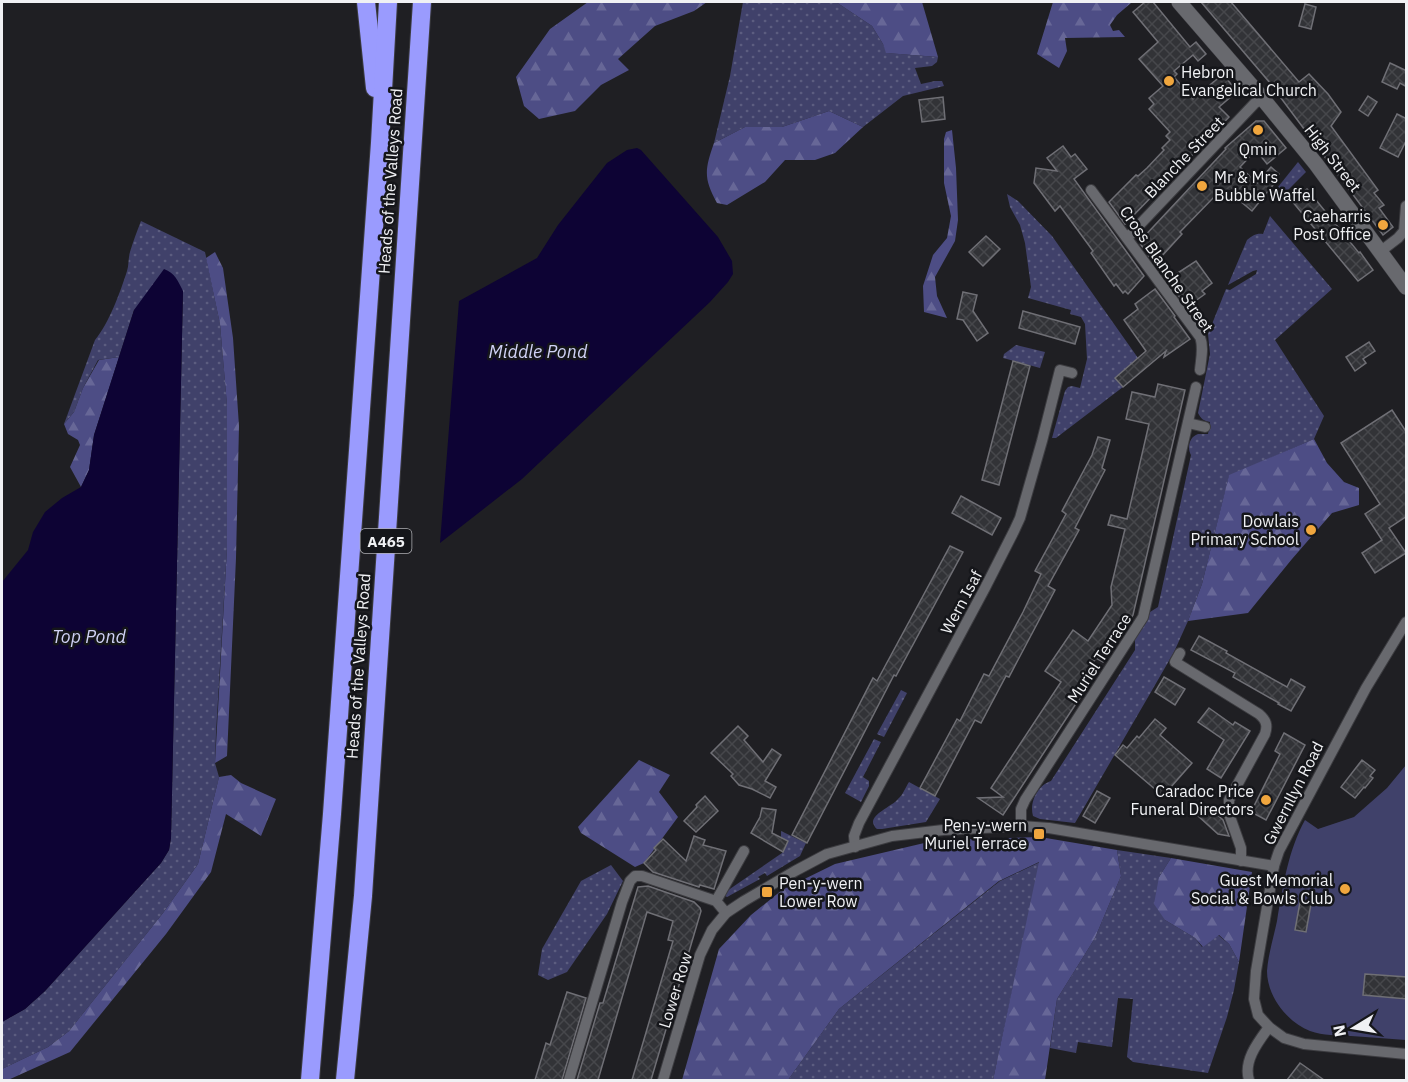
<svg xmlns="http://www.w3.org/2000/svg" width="1408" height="1082" viewBox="0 0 1408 1082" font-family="'IBM Plex Sans',sans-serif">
<defs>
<pattern id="grass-dots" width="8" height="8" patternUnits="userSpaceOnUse" patternTransform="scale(1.5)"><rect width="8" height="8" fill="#40416a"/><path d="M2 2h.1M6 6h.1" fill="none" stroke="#5c5d80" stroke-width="1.8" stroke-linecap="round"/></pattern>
<pattern id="forest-firs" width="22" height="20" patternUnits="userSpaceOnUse" patternTransform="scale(1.5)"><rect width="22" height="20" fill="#4d4d85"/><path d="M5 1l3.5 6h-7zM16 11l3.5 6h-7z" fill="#676797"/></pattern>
<pattern id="building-cross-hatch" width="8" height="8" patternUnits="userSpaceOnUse" patternTransform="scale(1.5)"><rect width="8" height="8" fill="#323337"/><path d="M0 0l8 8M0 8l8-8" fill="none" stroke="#46474b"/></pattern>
</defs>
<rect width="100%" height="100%" fill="#1f1f23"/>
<g fill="url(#grass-dots)">
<polygon points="743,2 836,2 872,26 883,44 887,53 938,57 937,62 932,66 915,68 921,84 935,81 942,81 944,86 903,96 863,127 829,111 782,127 745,127 714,143 730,76"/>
<polygon points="1298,162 1306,172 1284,194 1278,187"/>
<polygon points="1007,194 1018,201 1052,236 1138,358 1115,378 1123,387 1056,438 1052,438 1065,391 1068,387 1072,386 1080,388 1087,359 1085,324 1081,317 1070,314 1071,310 1028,298 1031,287 1025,243 1020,225 1010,207"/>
<path d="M1270 216 1332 289 1275 340 1324 416 1314 439 1229 476 1202 584 1188 621 1174 652 1151 692 1075 823 1040 819 1033 816C1029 802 1038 785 1051 781L1135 650V639L1147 621 1150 612 1158 607 1191 455C1187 448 1189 437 1198 434 1199 434 1207 434 1208 434L1210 422C1204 421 1201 419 1198 413L1210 354 1208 334 1226 289 1230 290 1256 274 1257 270 1253 271 1228 285 1247 240C1252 236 1256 233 1263 234Z"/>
<path d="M141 221 205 252 220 324 227 405V548L216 733 215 763 219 777 198 864 163 913 69 1031 48 1047 2 1069V1022L25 1009 45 991 161 863 169 850 171 838 183 291 134 310 119 357 98 360 83 388 74 412 64 424 95 340C109 323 120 293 127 271 129 265 128 259 130 252 133 242 137 231 141 221Z"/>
<polygon points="1016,345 1045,352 1040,368 1003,358 1004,354"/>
<polygon points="901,690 907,693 884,737 877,734"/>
<polygon points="874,739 881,742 863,777 869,781 869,786 861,802 845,793"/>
<path d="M909 782 940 799 926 822 882 829C878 829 876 830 874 825 868 815 893 806 898 799 903 795 905 788 909 782Z"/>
<polygon points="781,831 806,843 800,856 767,876 765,873 758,877 760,879 727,897 725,896 724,893 782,853 787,844 781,840"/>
<polygon points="1117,850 1171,858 1159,877 1165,920 1195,938 1202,947 1218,935 1229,944 1239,962 1234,990 1227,1017 1208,1073 1133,1062 1127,1057 1133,999 1118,998 1112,1047 1078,1042 1076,1053 1050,1048 1057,999 1095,938 1121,876"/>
<polygon points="1040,862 993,1080 788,1080 839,1009 1000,881"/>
<polygon points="611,865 623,881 607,914 567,972 548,980 538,975 542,949 581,881"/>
</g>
<g fill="url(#forest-firs)">
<polygon points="588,2 707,2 694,11 655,26 618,59 629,70 601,85 575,111 539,119 524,106 516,77 550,29"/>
<polygon points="836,2 922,2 938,57 886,53 883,44 872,26"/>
<polygon points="1053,2 1129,2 1131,3 1117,15 1110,25 1113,31 1119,30 1125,37 1065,38 1067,51 1059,68 1037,54"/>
<path d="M829 111 863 127 835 153 815 160H785L765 182 727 205 717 203C703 178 705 169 714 143L745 127H782Z"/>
<polygon points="952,130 956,168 958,220 955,241 935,277 937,296 947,318 924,312 923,286 933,255 947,238 951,216 944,183 944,139 946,132"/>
<polygon points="215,252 223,268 233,338 239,426 236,558 227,756 215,763 227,548 227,405 220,324 206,258"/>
<polygon points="119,357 94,435 89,470 81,487 70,467 80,445 78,440 68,434 64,424 74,412 83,388 99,360"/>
<polygon points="1314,439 1327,463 1344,482 1359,488 1359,505 1332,513 1292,559 1248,613 1188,621 1202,584 1229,475"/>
<polygon points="639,760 670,775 659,792 678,817 644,863 635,867 581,833 578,827"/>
<polygon points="231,775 241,783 276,799 261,836 226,814 211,872 166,934 70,1052 8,1080 2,1080 2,1069 48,1047 69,1031 163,913 198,864 219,777"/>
<polygon points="1040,837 1117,850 1121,876 1095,938 1057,999 1045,1080 993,1080 1039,862 999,881 839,1009 788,1080 682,1080 719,949 751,915 782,890 835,864 937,840"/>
<polygon points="1171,858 1252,872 1239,962 1229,944 1219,935 1203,947 1195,938 1165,920 1154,904 1159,877"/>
</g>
<path fill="#40416a" d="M1406 765V1040C1388 1039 1370 1037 1351 1036 1338 1035 1323 1036 1310 1031 1287 1022 1267 996 1267 971 1268 955 1274 936 1277 921 1283 886 1288 851 1305 820L1318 829 1354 817 1387 788Z"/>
<g fill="#0d0334">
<polygon points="637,148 641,150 718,237 732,261 733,274 728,282 710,302 522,479 440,543 459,301 537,258 558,225 607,163 627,150"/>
<path d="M164 269C175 273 178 281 183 291L171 838 169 850 161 863 45 991 25 1009 2 1022V582L28 550 33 532 45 512 62 498 81 487 89 470 94 435 134 310Z"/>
</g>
<g fill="url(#building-cross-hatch)" stroke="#6f6f75" stroke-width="1.5">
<polygon points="1145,2 1153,2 1190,47 1196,42 1206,54 1198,61 1193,55 1174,71 1177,74 1174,77 1193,99 1223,74 1234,88 1229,92 1232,96 1219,107 1229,117 1125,224 1109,202 1136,175 1138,176 1147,168 1164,150 1162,148 1170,140 1166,136 1170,132 1149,109 1154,104 1149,98 1163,86 1139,59 1158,42 1133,12"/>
<polygon points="1201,2 1231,2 1299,82 1309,74 1328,94 1341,112 1331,126 1378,190 1374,193 1384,205 1379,208 1393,227 1383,235 1281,98 1282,97"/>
<polygon points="1305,4 1316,7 1311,29 1299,26"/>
<polygon points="1390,63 1407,71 1407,87 1400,83 1397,89 1382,82"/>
<polygon points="1368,96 1377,102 1368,116 1359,110"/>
<polygon points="943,97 945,119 922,122 919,100"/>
<polygon points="1397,114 1407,119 1407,139 1398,157 1380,148"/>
<polygon points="1256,121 1264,121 1286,148 1267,164 1256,150 1240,167 1257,183 1271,167 1279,174 1272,184 1273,185 1252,211 1228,191 1220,201 1215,196 1180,232 1182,234 1161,257 1154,251 1149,256 1139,242 1226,149 1225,148"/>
<polygon points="1063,146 1071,157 1075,154 1087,169 1074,179 1144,276 1128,294 1125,291 1123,293 1116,284 1114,286 1091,253 1093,251 1060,206 1055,211 1034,183 1036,168 1057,171 1047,158"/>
<polygon points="1307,189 1359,253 1360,252 1373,270 1358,281 1292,201"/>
<polygon points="986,236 1000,249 983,266 969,252"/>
<polygon points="1196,261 1212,283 1202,291 1205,294 1187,307 1167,280"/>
<polygon points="1155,289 1175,316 1174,317 1190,339 1164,357 1166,351 1123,387 1115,378 1146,351 1124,320 1138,309 1135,304"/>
<polygon points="963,292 977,295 973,311 988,333 977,341 963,320 957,319"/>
<polygon points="1023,311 1080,327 1075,344 1019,328"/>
<polygon points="1369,342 1375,351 1363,359 1366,363 1355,371 1346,357"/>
<polygon points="1013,361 1030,366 999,485 982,480"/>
<polygon points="1158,384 1185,390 1133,615 1103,662 1096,658 1092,664 1098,670 1003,815 978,798 1003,797 991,788 1061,682 1045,671 1073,630 1088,641 1112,605 1111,587 1125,529 1108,525 1111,515 1127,519 1149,424 1126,419 1132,392 1155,397"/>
<polygon points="1392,410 1407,433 1407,516 1389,528 1406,553 1375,573 1362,553 1382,540 1365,514 1380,504 1341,443"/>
<polygon points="1098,437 1110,440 1102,468 1105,470 1075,528 1079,530 1048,586 1055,590 1009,677 1006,676 981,723 975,720 935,796 920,788 957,719 960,721 984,674 989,676 1023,612 1041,574 1035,571 1066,514 1062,511 1092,455"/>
<polygon points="961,496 1001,518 992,535 952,513"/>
<polygon points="950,546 963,552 896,676 894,675 807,843 792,835 873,678 877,681"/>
<polygon points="1199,636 1227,651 1226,653 1287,687 1291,679 1305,687 1291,711 1278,704 1279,703 1233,677 1235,673 1191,650"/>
<polygon points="1164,677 1185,689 1175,705 1155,692"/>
<polygon points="1209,708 1233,725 1235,722 1250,731 1221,778 1207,769 1224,740 1198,722"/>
<polygon points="1155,719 1166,728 1160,735 1192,763 1163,796 1115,755 1123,745 1127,748 1137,736 1139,738"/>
<polygon points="738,726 748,736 744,740 763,762 772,749 781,755 765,781 776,787 770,798 752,789 739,785 731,776 733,774 711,753"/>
<polygon points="1284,733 1305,745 1266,820 1251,812 1280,754 1275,751"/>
<polygon points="1362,760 1375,770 1370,776 1373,778 1365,788 1364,787 1355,798 1341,787"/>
<polygon points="1097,791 1110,798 1095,823 1083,816"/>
<polygon points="705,796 718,811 696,832 684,821 697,807 696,805"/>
<polygon points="1207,805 1223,820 1229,836 1218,834 1197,815"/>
<polygon points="762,808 776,810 772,833 788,841 783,852 751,833 760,817"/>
<polygon points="694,836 705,840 703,845 726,851 714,889 700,885 699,887 653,872 644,863 656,850 654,848 663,839 686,861"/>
<polygon points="648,886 694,902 700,908 701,911 651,1080 632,1080 673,941 668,940 673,921 647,912 598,1080 577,1080 600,1003 603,1003 638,887"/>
<polygon points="1300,902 1311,904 1306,932 1295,930"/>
<polygon points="1365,974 1407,977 1407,999 1363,995"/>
<polygon points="567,992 586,998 562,1080 535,1080 546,1043 550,1045"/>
<polygon points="1300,1063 1310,1070 1324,1080 1287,1080"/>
</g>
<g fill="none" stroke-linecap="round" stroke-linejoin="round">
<g stroke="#3c3c40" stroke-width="12">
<g id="street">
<path d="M1091 190 1200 337C1204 347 1201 359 1200 370"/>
<polyline points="1128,237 1255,103 1263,99"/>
<polyline points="1381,251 1398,238 1404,231 1406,206"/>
<polyline points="1188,423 1205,427"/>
<polyline points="1406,622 1366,688 1279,851 1274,866 1256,971 1254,999 1258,1015 1269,1027 1284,1038 1304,1044 1406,1054"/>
<path d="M1180 653 1175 662 1259 714C1266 720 1268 725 1265 734L1229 800V814L1241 848V861"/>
<polyline points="1021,826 1021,809 1025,800 1143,617 1196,387"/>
<polyline points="855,847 854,836 859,823 985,588 1014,531 1020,518 1042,441 1060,370 1072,373"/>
<polyline points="716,901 744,851"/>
<polyline points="569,1080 622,902 630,881 635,876 642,876 710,899 716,901 726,913"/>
<polyline points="663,1080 700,955 712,930 726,913 744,901 795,871 827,854 892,836 943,830 1021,826 1049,828 1274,866"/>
<path d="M1249 1080C1243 1061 1258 1042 1269 1027"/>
</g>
</g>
<g stroke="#3c3c40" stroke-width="16">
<polyline id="secondary" points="1179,2 1263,99 1316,164 1406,287"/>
</g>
<g stroke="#3c3c40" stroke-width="20">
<g id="highway">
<polyline points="366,2 375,88"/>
<polyline points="310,1080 332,814 380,143 388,2"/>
<polyline points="345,1080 363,896 422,2"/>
</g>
</g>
<use href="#street" stroke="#68696e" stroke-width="10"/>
<use href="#secondary" stroke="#68696e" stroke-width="15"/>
<use href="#highway" stroke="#9a9bfe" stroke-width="18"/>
</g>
<g fill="#f0a63e" stroke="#15161a" stroke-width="2">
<circle cx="1169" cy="81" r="6"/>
<circle cx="1258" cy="130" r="6"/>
<circle cx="1202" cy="186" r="6"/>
<circle cx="1383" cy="225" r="6"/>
<circle cx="1311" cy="530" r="6"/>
<circle cx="1266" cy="800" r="6"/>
<rect x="1033" y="828" width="12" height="12" rx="3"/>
<circle cx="1345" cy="889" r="6"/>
<rect x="761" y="886" width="12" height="12" rx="3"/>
</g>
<g text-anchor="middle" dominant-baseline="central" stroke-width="5" stroke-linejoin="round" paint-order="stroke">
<rect fill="#15161a" stroke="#aeafb3" stroke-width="1.5" x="360.5" y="529" width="51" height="24" rx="4.5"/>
<g font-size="15" font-weight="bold" fill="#f0f1f4">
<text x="386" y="541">A465</text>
</g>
<g font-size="16" fill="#f0f1f4" stroke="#15161a" text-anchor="end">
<text x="1181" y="72" text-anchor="start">Hebron<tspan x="1181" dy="18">Evangelical Church</tspan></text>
<text x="1258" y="149" text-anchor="middle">Qmin</text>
<text x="1214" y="177" text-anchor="start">Mr &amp; Mrs<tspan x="1214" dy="18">Bubble Waffel</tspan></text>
<text x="1371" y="216">Caeharris<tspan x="1371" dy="18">Post Office</tspan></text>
<text x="1299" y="521">Dowlais<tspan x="1299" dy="18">Primary School</tspan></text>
<text x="1254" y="791">Caradoc Price<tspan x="1254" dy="18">Funeral Directors</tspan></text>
<text x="1027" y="825">Pen-y-wern<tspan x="1027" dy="18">Muriel Terrace</tspan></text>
<text x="1333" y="880">Guest Memorial<tspan x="1333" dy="18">Social &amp; Bowls Club</tspan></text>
<text x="779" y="883" text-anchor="start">Pen-y-wern<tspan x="779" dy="18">Lower Row</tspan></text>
</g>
<g font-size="16" fill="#f0f1f4" stroke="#15161a">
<text transform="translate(1184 157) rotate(-46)">Blanche Street</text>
<text transform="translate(1333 158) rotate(52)">High Street</text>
<text transform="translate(390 181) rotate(-86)">Heads of the Valleys Road</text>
<text transform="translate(1167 269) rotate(55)">Cross Blanche Street</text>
<text transform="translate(961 602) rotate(-62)">Wern Isaf</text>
<text transform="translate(1099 658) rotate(-57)">Muriel Terrace</text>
<text transform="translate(358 666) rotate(-86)">Heads of the Valleys Road</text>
<text transform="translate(1293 793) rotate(-63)">Gwernllyn Road</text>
<text transform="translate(675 990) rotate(-73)">Lower Row</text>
</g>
<g font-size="18" font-style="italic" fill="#d0d2f5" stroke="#15161a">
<text x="538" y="351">Middle Pond</text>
<text x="89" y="636">Top Pond</text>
</g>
</g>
<rect width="1408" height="1082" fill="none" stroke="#f0f1f4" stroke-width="6"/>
<g transform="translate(1354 1028) rotate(259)" stroke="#15161a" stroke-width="4.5" paint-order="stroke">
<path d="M0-4.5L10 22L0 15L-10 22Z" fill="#f0f1f4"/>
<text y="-9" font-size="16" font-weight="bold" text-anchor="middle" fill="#f0f1f4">N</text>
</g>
</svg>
